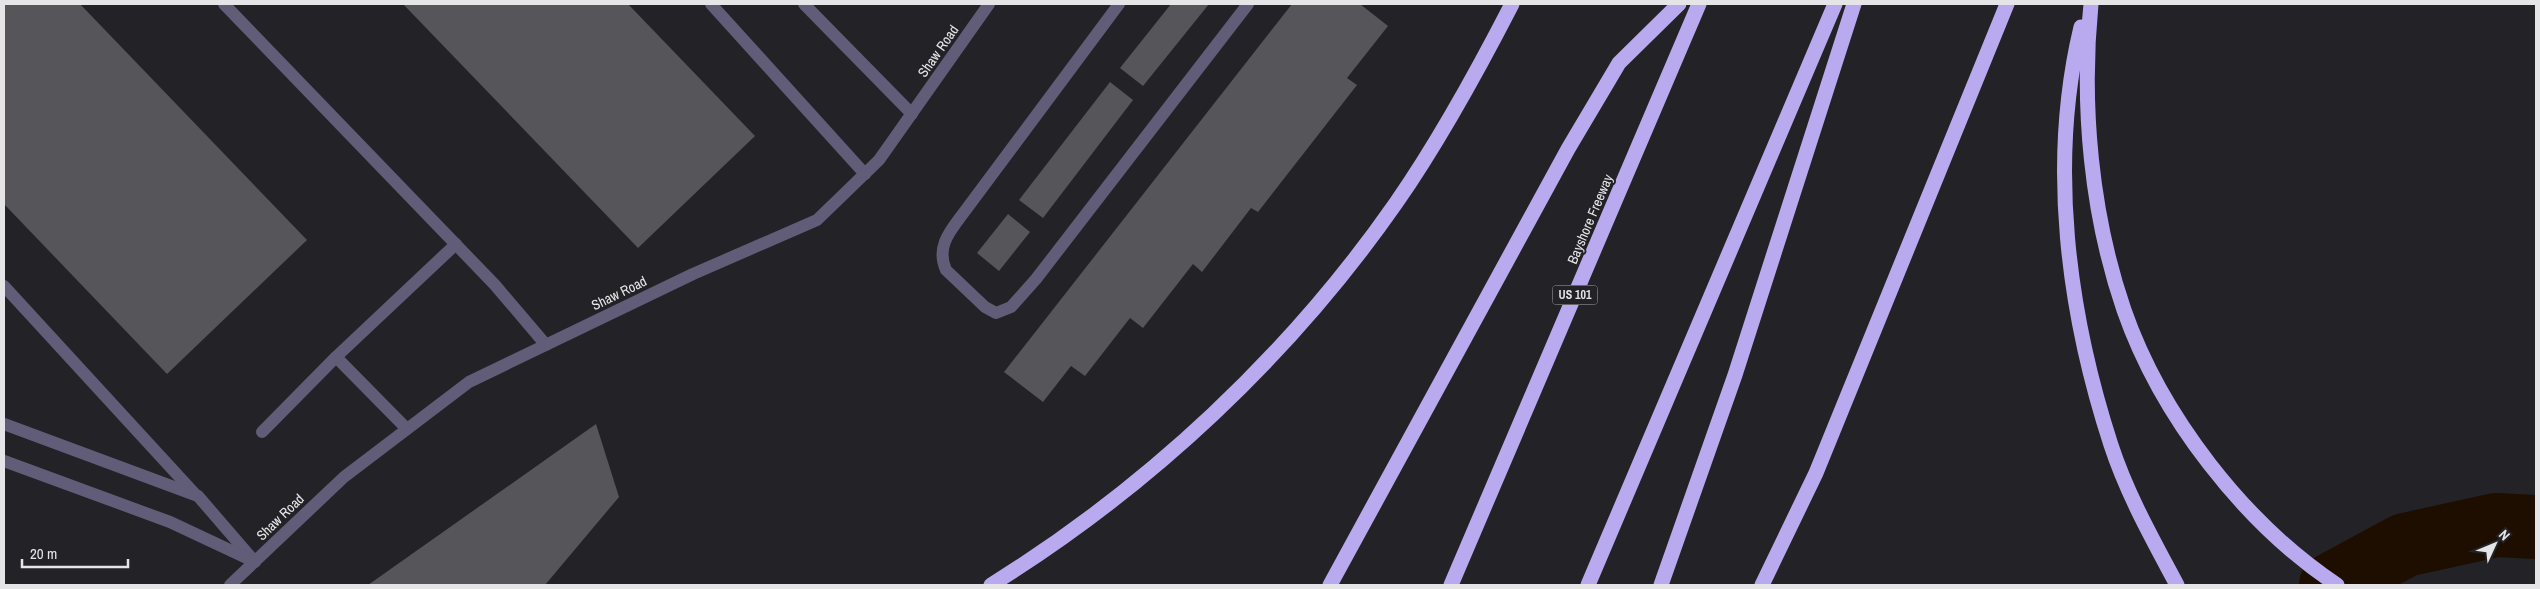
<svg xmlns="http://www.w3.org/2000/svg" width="2540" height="589" viewBox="0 0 2540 589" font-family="'Archivo Narrow',sans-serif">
<rect width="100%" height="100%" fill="#232227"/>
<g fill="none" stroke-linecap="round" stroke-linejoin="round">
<polyline stroke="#1e0e00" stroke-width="64" points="2331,585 2405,545 2496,525 2536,527"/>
</g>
<g fill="#56555a">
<polygon points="4,4 80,4 307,240 167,374 4,204"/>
<polygon points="403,4 628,4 755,136 638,248"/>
<polygon points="1171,4 1209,4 1143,86 1120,68"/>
<polygon points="1292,4 1360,4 1388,26 1347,78 1357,85 1258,212 1251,208 1202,272 1193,264 1143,328 1130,318 1085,376 1071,366 1043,402 1004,372"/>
<polygon points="1110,82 1133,100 1043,218 1019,200"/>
<polygon points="1008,214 1030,232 999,271 977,253"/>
<polygon points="596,424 619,497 545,585 368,585"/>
</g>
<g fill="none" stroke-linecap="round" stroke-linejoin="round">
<g stroke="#615c77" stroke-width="12">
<polyline points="224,4 495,285 546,345"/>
<polyline points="711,4 865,174"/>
<polyline points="804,4 912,114"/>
<path d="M1119 4 962 215C949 232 936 248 946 270L985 307 996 313 1011 307 1036 279 1248 4"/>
<polyline points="4,286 195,494"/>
<polyline points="336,357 407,429"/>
<polyline points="4,424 198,496 255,562"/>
<polyline points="262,432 336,357 456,244"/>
<polyline points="4,461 170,522 251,560"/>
<polyline points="230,585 344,477 469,382 693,274 817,220 879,160 989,4"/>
</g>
<g stroke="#b9aaef" stroke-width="15">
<path d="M2091 4C2081 105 2091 214 2124 310 2161 416 2244 523 2337 585"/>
<path d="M2081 27C2048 164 2068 313 2111 445 2127 494 2153 540 2177 585"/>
<path d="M991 585C1149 487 1290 355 1396 203 1440 140 1477 72 1512 4"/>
<polyline points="1330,585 1568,149 1619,63 1679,4"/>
<polyline points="1451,585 1699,4"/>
<polyline points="1588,585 1835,4"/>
<polyline points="1661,585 1735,375 1854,4"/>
<polyline points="1762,585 1816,473 2007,4"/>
</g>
</g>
<g text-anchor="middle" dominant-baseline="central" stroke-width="4" stroke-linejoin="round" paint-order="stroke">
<rect fill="#232227" stroke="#abaaae" stroke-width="1" x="1552.5" y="285.5" width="45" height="19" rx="4"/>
<g font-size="12" font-weight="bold" fill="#e5e5e8">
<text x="1575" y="295">US 101</text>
</g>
<g font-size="14" fill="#e5e5e8" stroke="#232227">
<text transform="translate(938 51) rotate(-55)">Shaw Road</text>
<text transform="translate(1590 219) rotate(-67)">Bayshore Freeway</text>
<text transform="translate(619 293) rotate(-26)">Shaw Road</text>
<text transform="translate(280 517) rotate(-44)">Shaw Road</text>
</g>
</g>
<rect width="2540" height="589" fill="none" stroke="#e5e5e8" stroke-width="10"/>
<g transform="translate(2495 544) rotate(46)" stroke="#232227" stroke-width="4" paint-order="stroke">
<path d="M0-4L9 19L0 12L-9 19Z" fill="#e5e5e8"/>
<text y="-8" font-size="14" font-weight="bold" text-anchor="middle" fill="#e5e5e8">N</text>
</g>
<path d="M22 559v8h106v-8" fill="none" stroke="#e5e5e8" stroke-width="2.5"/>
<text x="30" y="559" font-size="15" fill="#e5e5e8" stroke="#232227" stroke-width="4" paint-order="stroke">20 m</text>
</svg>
